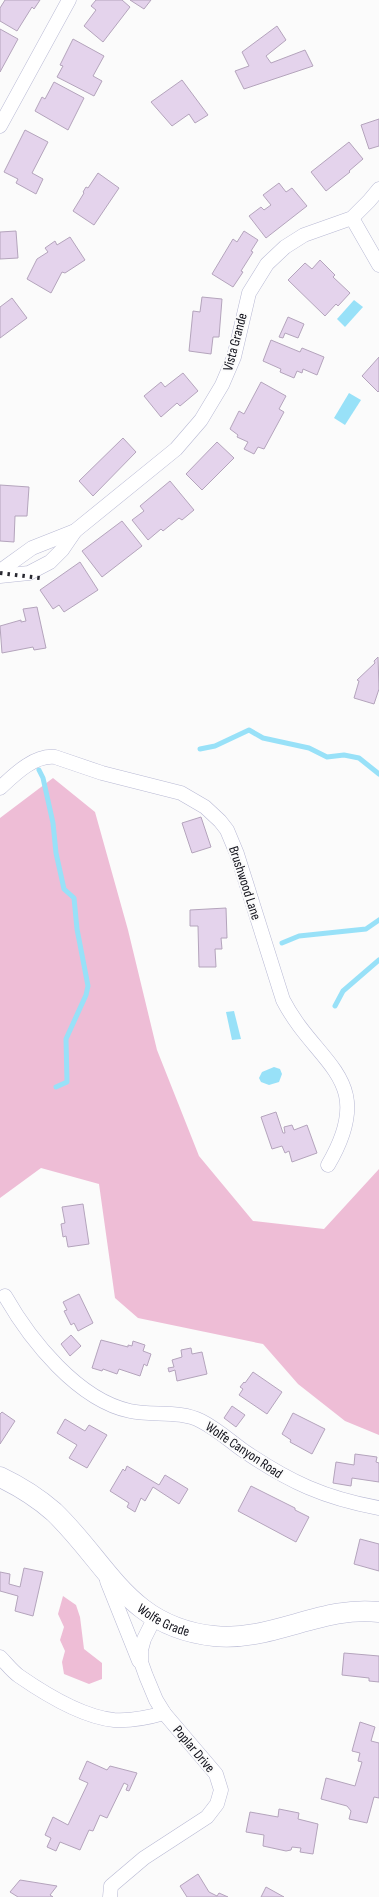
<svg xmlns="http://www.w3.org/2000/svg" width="379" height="1897" viewBox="0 0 379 1897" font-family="'Sofia Sans Condensed',sans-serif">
<rect width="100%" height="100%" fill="#fbfbfb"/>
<g fill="#eebdd6">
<polygon points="53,778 95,812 128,930 157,1050 199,1156 253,1221 324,1229 379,1169 379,1435 345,1421 298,1384 263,1344 138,1318 115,1298 99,1184 41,1168 0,1198 0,818"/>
<polygon points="63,1596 76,1605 80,1617 84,1649 102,1663 102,1679 89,1684 64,1674 62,1662 65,1651 60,1640 64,1627 58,1614"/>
</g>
<g fill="#98e1f8">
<polygon points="354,300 363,307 345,327 337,319"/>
<polygon points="349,393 361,400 345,425 334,418"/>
<polygon points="234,1011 241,1039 232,1040 226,1012"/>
<polygon points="274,1067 280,1069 282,1074 279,1082 269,1085 261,1082 259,1078 262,1072"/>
</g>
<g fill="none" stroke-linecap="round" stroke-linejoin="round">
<g stroke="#98e1f8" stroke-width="5">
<polyline points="200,749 215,746 249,730 263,738 309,748 327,757 344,755 359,758 379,774"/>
<polyline points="39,770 43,778 53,823 56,853 64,889 74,898 77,929 88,986 86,995 66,1039 67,1082 56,1087"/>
<polyline points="282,943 299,936 366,929 379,920"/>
<polyline points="335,1006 343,991 379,960"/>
</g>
</g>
<g fill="#e4d3ec" stroke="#b4a4bc">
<polygon points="5,0 40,0 34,9 32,7 17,31 0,21 0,8"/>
<polygon points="96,0 122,0 130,7 103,42 84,26 96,10 91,6"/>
<polygon points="130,0 151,0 144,9"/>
<polygon points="277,26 286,40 266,56 271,63 305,50 313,66 244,89 235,71 249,66 242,52"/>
<polygon points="0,29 18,39 0,72"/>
<polygon points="73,39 104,56 93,76 102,81 94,96 57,77 63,66 60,65"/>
<polygon points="182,80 208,115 195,123 189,114 172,126 151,102"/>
<polygon points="54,82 84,98 68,130 35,111 42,97 45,99"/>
<polygon points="379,119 379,146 369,149 361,125"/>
<polygon points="25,130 48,142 32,173 43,179 36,194 16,183 18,179 4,172"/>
<polygon points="349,142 363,159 349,171 350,172 326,191 311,172"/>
<polygon points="98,173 119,188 94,225 73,211 84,193 83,192 86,187 88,188"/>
<polygon points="279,183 286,192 292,188 307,206 266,238 249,216 261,207 264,210 271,205 263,195"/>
<polygon points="16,231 18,258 0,259 0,232"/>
<polygon points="244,231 258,240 251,251 253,252 241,271 243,272 233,287 212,274 233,239 237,242"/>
<polygon points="70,237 85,260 65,273 62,272 51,293 27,279 37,259 48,252 45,248 55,241 57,245"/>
<polygon points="320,260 335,275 333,277 350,293 338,306 336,304 325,316 288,280 305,263 312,269"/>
<polygon points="202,297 222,299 219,337 213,337 211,354 189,351 193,311 200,312"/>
<polygon points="12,298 27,318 0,338 0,307"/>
<polygon points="288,317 304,324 298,338 285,333 283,338 279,337"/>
<polygon points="271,340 300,352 302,348 324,357 317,375 303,369 302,373 297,371 294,378 280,372 281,369 263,361"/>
<polygon points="379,357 379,391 378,392 362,376"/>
<polygon points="183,373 198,391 180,406 177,403 161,417 144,396 161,382 165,387"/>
<polygon points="261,382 286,396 279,409 284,412 264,449 258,447 254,454 244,449 248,442 237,437 238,435 230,429 239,411 244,414"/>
<polygon points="123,438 136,452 93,496 79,481"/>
<polygon points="217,442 234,458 202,490 186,474"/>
<polygon points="170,481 194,510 182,520 179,518 163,531 161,529 148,540 132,520 144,511 140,506"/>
<polygon points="0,485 29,487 27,516 15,516 14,542 0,541"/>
<polygon points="122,521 142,546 102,577 82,551"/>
<polygon points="80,562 98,590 64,612 59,605 53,609 40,590"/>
<polygon points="37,607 46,648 34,650 33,647 2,653 0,626 21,620 21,622 26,621 23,609"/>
<polygon points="378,657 379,689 374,704 354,698 359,681 357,680 375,663 374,661"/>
<polygon points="201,817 211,847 192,853 182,823"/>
<polygon points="226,908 227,938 221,938 222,949 215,949 216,967 199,967 198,926 190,926 190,910"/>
<polygon points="276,1112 283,1133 285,1133 284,1127 292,1125 294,1130 307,1125 317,1153 292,1162 289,1151 285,1153 282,1146 272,1149 261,1117"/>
<polygon points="83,1204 89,1244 68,1247 66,1236 63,1237 61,1224 65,1223 62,1207"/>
<polygon points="79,1294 93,1323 78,1331 74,1323 71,1325 64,1311 67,1310 63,1302"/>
<polygon points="71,1335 81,1346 70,1356 61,1344"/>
<polygon points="101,1340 128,1347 128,1345 132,1346 133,1341 145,1345 143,1351 151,1354 147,1366 144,1364 140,1376 119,1369 117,1374 103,1369 102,1371 92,1368"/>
<polygon points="191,1348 192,1354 202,1352 207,1374 177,1381 175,1370 169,1372 168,1368 174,1367 172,1360 182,1357 181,1350"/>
<polygon points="253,1372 282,1392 267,1414 239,1395 243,1389 240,1387 244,1382 245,1383"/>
<polygon points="232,1406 245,1415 236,1427 224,1418"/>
<polygon points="2,1412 15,1421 0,1444 0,1414"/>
<polygon points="293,1413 325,1429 312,1454 290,1442 291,1440 282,1434"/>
<polygon points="65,1419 85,1431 89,1425 107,1435 87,1468 69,1458 77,1445 57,1433"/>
<polygon points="355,1454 377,1457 376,1462 379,1463 379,1482 352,1478 351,1486 333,1483 336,1462 354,1465"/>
<polygon points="127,1466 159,1485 165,1475 188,1489 179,1504 153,1487 145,1501 141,1498 135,1512 127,1507 129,1503 110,1491 123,1469 125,1471"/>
<polygon points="251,1486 295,1508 295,1510 309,1517 296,1542 238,1511"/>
<polygon points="360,1539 379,1544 379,1571 354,1564"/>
<polygon points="24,1568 43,1572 33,1616 15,1611 18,1596 0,1591 0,1572 10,1574 9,1584 20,1587"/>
<polygon points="344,1653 379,1656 379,1682 369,1681 369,1678 342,1675"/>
<polygon points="360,1722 375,1727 371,1741 379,1743 379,1798 374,1797 367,1823 349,1819 351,1811 347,1806 321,1799 326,1778 355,1786 362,1762 358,1761 360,1753 352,1751"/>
<polygon points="87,1761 107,1770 110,1766 137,1773 129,1791 126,1790 128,1785 124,1783 107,1818 100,1815 93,1831 89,1830 80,1850 60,1842 56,1851 47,1847 51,1838 45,1835 53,1817 68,1825 88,1783 79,1779"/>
<polygon points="279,1809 299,1813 298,1819 318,1824 313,1854 300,1852 301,1848 292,1847 291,1850 286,1851 263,1846 264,1835 246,1832 250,1812 278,1817"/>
<polygon points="198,1874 209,1892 217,1896 219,1893 228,1897 187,1897 180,1886"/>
<polygon points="20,1880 57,1886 50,1895 53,1897 18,1897 10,1892"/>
<polygon points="266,1887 284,1897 261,1897"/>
</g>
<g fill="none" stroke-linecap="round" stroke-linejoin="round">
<g stroke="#b8b9d4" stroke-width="15">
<g id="street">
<polyline points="0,126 69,0"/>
<polyline points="352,218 379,265"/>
<polyline points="0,571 32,548 75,531"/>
<polyline points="0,576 29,573 50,562 62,550 75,531 176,449 201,420 222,385 234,357 249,293 267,264 285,247 304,235 352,218 369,201 379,189"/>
<path d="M0 788C15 774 34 755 55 757L102 773 181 793 205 807 220 821 227 830 237 854 283 1000C317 1066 379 1078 328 1165"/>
<path d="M5 1296C30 1340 78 1400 130 1411 153 1416 180 1410 201 1421 217 1429 230 1441 244 1451 290 1482 324 1498 379 1508"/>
<polyline points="107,1581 139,1661"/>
<path d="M0 1657C6 1663 12 1671 19 1676 45 1694 82 1717 114 1720 131 1721 147 1718 164 1713"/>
<polyline points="110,1897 111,1886 144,1858 207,1817 217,1804 221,1790 216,1774 164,1713 156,1700 146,1676 141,1662 141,1650 144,1639 155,1617"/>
</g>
</g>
<g stroke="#b8b9d4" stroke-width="21">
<g id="secondary">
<path id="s1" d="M0 1477C19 1486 38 1498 54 1512 109 1565 128 1627 214 1636 271 1642 323 1605 379 1612"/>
</g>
</g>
<use href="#street" stroke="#fff" stroke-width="14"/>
<use href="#secondary" stroke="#fff" stroke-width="20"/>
<polyline stroke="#292931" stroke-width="4" stroke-dasharray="2.5 5" stroke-linecap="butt" points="0,573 40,578"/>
</g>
<g text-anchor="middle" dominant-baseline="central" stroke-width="4" stroke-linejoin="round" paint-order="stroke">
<g font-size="14" fill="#101019" stroke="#fbfbfb">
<text transform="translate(235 342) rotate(-75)">Vista Grande</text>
<text transform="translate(245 883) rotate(72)">Brushwood Lane</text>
<text transform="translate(244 1450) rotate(34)">Wolfe Canyon Road</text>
<text stroke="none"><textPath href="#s1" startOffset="220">Wolfe Grade</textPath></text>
<text transform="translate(194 1749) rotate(50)">Poplar Drive</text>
</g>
</g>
</svg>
